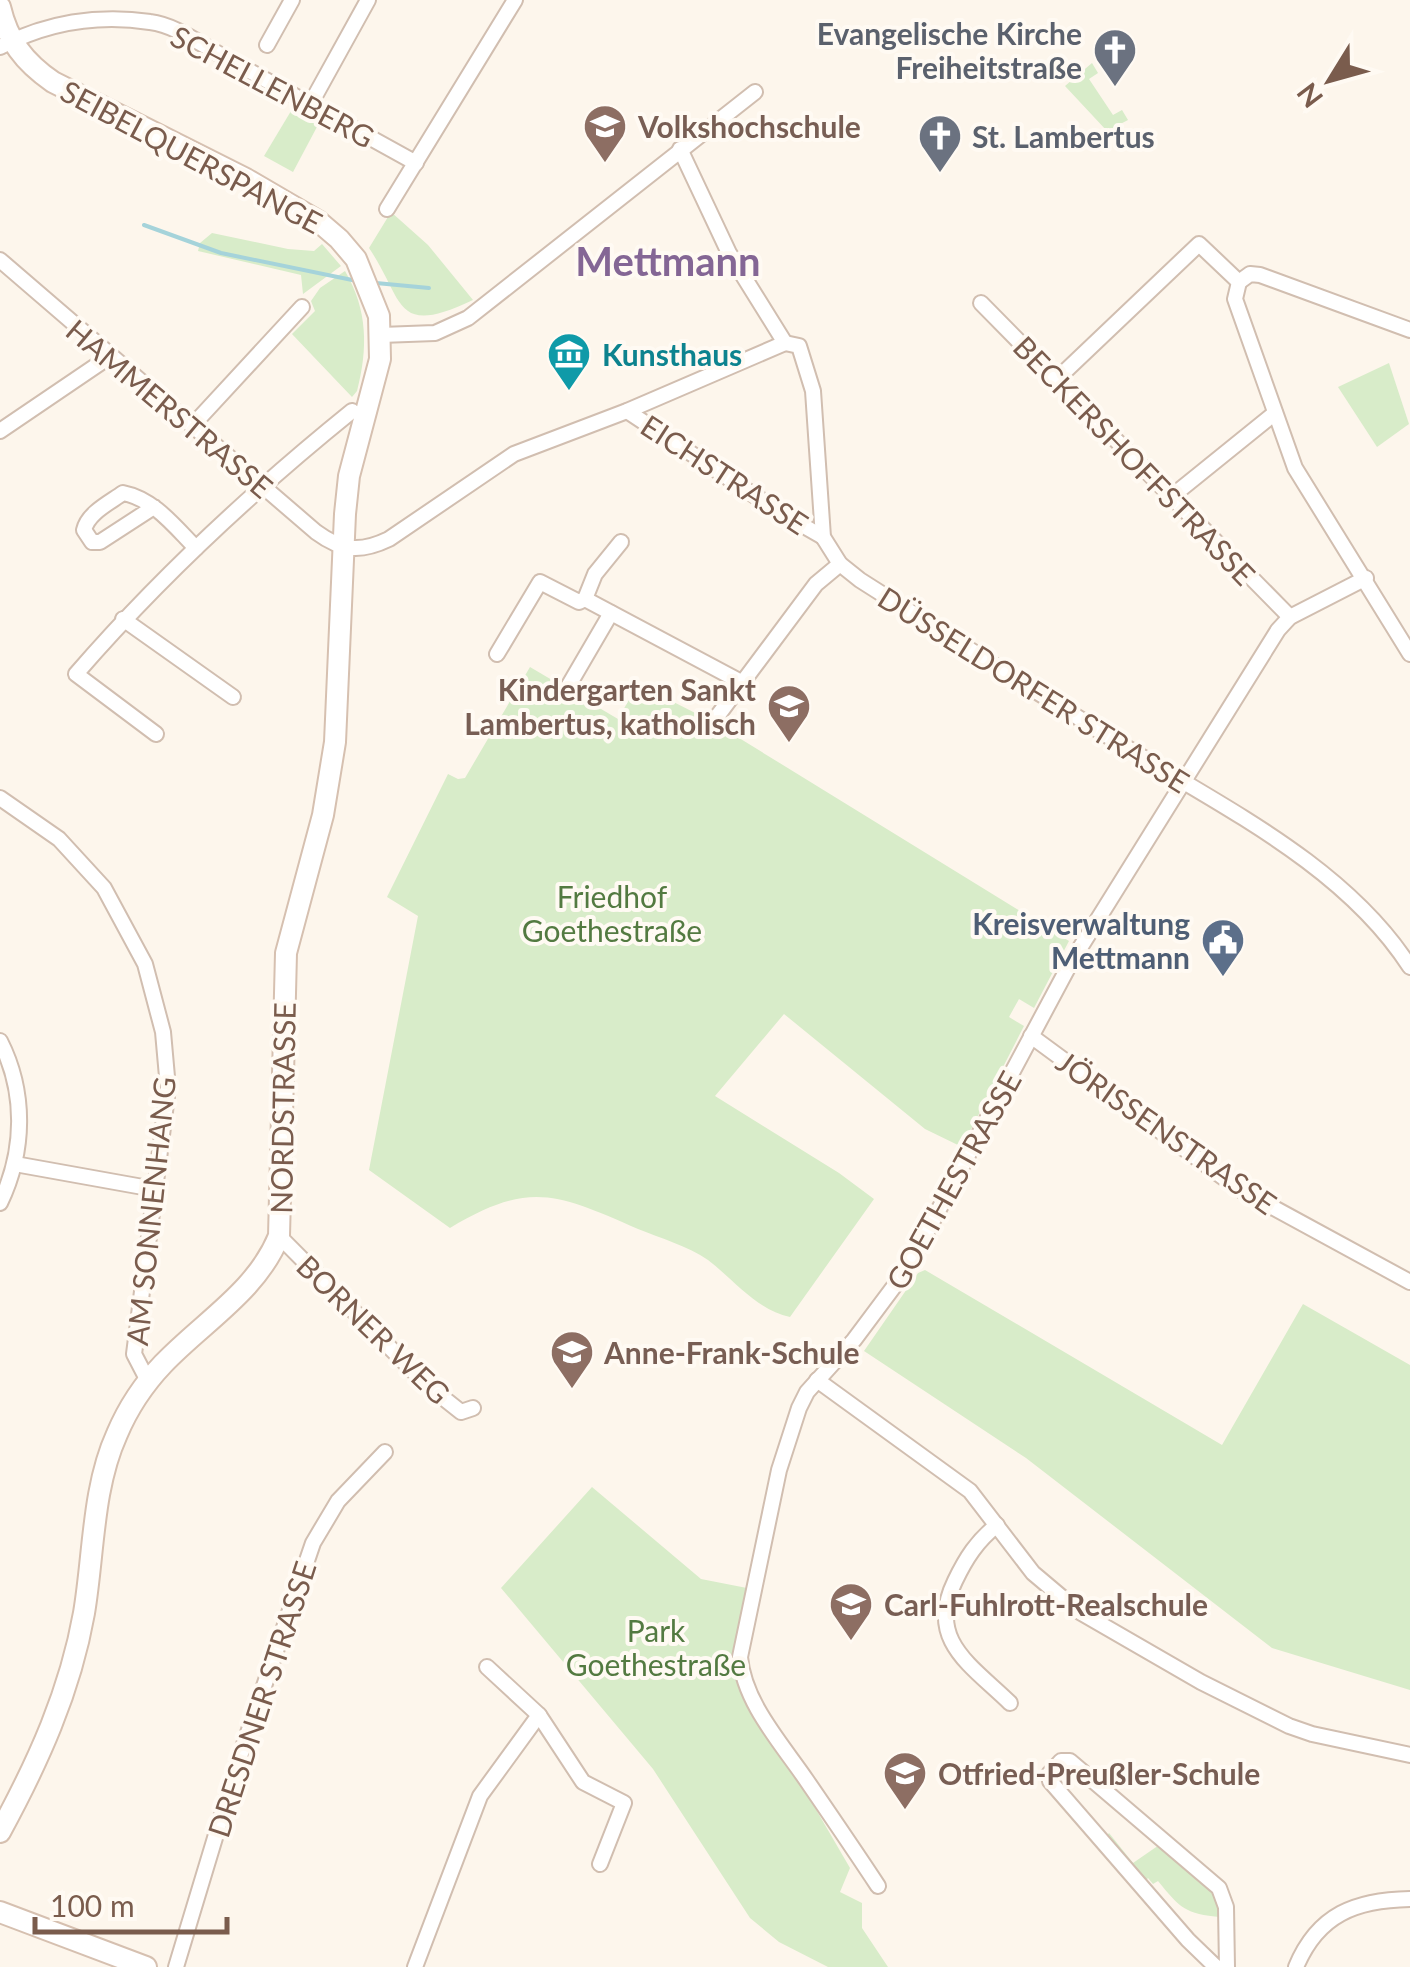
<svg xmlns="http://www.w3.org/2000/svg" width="1410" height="1967" viewBox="0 0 1410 1967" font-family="Lato,sans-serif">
<rect width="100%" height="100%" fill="#fdf6ec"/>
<g fill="#d8ecc9">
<polygon points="1092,63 1098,73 1089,79 1113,115 1122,110 1128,120 1107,131 1065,86"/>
<polygon points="291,111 318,125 293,172 264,156"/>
<path d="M391 212 428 245 473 300C393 338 405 301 369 248Z"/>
<polygon points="212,233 288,249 314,251 322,244 341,266 303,294 301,275 198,251 200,243"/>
<path d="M345 271C368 310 368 349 357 391L352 397 292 334 315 311 311 301 320 288Z"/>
<polygon points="1389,363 1409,424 1377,447 1338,387"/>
<path d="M530 667 618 719 638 684 713 722 1069 941 1034 1008 1019 999 1009 1017 1024 1026 962 1147 925 1129 784 1014 715 1096 839 1173 874 1199 790 1317C757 1310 734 1280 708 1260 688 1246 660 1238 638 1229 557 1194 530 1180 450 1228L369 1170 418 916 387 897 448 774 458 779 465 778Z"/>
<polygon points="925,1270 1222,1445 1303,1304 1410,1365 1410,1690 1272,1648 1026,1458 864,1351 918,1273"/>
<polygon points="592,1487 701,1579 752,1589 736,1672 850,1868 840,1892 862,1903 862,1928 888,1967 828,1967 779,1942 750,1918 653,1769 501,1588"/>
<path d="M1109 1833 1133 1863 1162 1843 1216 1892 1221 1917C1185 1914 1180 1908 1158 1881L1153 1884 1148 1878 1145 1882 1106 1837Z"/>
</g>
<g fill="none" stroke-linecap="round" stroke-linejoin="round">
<g stroke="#a5d3da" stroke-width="4">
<polyline points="144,225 221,253 357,281"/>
<polyline points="376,283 429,288"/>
</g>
<g stroke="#d1beb0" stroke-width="18">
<g id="street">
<polyline points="267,45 292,0"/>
<path d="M0 47C46 23 98 14 150 22 176 25 203 46 226 58 289 93 352 128 416 163"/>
<polyline points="310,105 368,0"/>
<polyline points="680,149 729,253 785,343"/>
<polyline points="387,209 515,0"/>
<path d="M0 260 316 532C342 551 360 553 389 539L514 454 627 411 785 343"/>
<polyline points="1239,282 1235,299 1295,468 1410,654"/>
<polyline points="1239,282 1250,274 1260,275 1410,330"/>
<polyline points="981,303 1290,617"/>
<polyline points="381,335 435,333 468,318 755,92"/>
<path d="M785 343 799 346 813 391 823 537 840 564 860 580C948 636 1036 692 1124 746 1224 808 1345 866 1410 967"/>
<polyline points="1056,380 1199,244 1239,282"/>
<polyline points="627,411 781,513 823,537"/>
<polyline points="192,426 302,307"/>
<polyline points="0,431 109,357"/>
<polyline points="1171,497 1275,413"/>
<path d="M154 507 100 542H92L84 530C88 513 109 503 123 493 154 499 175 527 196 548"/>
<polyline points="621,542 595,574 585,599 741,682"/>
<polyline points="123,619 233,697"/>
<polyline points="497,654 540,582 579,602 585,599"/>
<polyline points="569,685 611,613"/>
<polyline points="713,722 816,584 840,564"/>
<path d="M156 734 76 674C160 577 253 491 352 411"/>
<polyline points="0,798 59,839 104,888 145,964 163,1032 168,1088 134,1354 148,1381"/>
<polyline points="1031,1036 1239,1189 1410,1282"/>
<path d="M0 1041C26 1092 25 1151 0 1203"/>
<polyline points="15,1164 154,1189"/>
<polyline points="279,1236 427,1385 461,1412 473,1408"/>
<polyline points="817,1380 970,1491 1033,1573 1078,1611 1201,1682 1289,1726 1312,1734 1410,1755"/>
<path d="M997 1525C977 1541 966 1558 955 1581 926 1640 971 1665 1010 1703"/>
<polyline points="539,1715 583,1782 624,1803 600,1864"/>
<path d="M878 1886C855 1851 831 1816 807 1781 782 1744 744 1703 740 1657L779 1470 799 1408 807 1392 854 1340 907 1269 1070 964 1278 630 1290 617 1366 578"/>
<polyline points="176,1967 237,1765 313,1543 338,1501 385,1452"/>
<polyline points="415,1967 480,1796 539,1715 487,1667"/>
<polyline points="1216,1967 1188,1940 1050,1781 1049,1774 1061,1761 1070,1761 1219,1888 1226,1907 1227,1967"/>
<path d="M1296 1967C1318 1914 1356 1900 1410 1899"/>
</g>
</g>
<g stroke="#d6c0b0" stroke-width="24">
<g id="secondary">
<path d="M0 7C8 41 24 62 53 82L246 179 318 221 339 239 356 259 379 316 380 359 349 476 345 514 335 742 323 815 286 953 279 1236C257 1291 203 1322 163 1364 144 1384 128 1408 117 1434 92 1489 94 1554 84 1613 70 1692 38 1762 0 1832"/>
<polyline points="0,1912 146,1967"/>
</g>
</g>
<use href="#street" stroke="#fff" stroke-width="14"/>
<use href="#secondary" stroke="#fff" stroke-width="20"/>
</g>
<defs>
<g id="church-pin" transform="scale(2.25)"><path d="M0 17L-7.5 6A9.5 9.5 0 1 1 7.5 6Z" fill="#6b7280" stroke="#fffaf3"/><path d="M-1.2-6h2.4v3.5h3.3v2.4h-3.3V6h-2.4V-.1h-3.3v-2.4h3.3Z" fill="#fff"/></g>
<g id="university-pin" transform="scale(2.25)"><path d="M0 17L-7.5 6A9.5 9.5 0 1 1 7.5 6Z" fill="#8d6e63" stroke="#fffaf3"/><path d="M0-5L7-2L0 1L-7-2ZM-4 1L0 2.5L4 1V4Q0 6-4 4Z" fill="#fff"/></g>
<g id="museum-pin" transform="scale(2.25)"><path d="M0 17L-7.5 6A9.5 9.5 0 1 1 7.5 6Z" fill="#0f9aa8" stroke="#fffaf3"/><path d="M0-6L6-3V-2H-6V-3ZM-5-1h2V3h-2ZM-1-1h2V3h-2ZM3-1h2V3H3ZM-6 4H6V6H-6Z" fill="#fff"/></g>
<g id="school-pin" transform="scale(2.25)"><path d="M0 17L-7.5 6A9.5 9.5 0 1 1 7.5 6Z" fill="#8d6e63" stroke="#fffaf3"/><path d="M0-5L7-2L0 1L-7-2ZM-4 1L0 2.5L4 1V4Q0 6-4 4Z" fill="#fff"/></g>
<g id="civic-pin" transform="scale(2.25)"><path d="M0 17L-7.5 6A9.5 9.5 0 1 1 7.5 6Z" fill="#5c6f8a" stroke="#fffaf3"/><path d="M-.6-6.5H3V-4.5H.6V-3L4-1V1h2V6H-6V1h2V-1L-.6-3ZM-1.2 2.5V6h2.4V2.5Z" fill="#fff"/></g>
</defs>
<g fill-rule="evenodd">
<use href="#church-pin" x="1115" y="50"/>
<use href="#university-pin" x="605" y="126"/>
<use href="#church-pin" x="940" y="136"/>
<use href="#museum-pin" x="569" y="354"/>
<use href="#school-pin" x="789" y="706"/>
<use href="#civic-pin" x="1223" y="940"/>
<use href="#school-pin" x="572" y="1352"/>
<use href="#school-pin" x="851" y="1604"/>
<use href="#school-pin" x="905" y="1773"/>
</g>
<g text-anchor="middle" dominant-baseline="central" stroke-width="8" stroke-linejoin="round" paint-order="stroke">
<g font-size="30" font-weight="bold" fill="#5b616d" stroke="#fffaf3" text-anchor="end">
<text x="1082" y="33">Evangelische Kirche<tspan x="1082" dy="34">Freiheitstraße</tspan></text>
<text x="972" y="136" text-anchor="start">St. Lambertus</text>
</g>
<g font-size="30" fill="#7a5c4d" stroke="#fffaf3">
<text transform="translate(273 86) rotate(28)">SCHELLENBERG</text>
<text transform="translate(192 156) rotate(28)">SEIBELQUERSPANGE</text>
<text transform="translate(170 408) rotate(40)">HAMMERSTRASSE</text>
<text transform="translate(1135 460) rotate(46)">BECKERSHOFFSTRASSE</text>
<text transform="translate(725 474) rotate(33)">EICHSTRASSE</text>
<text transform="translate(1034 689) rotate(32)">DÜSSELDORFER STRASSE</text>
<text transform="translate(282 1108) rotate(-89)">NORDSTRASSE</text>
<text transform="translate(1167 1132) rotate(35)">JÖRISSENSTRASSE</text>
<text transform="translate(953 1180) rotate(-61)">GOETHESTRASSE</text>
<text transform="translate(150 1211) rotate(-84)">AM SONNENHANG</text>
<text transform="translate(374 1329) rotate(44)">BORNER WEG</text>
<text transform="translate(261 1699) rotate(-72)">DRESDNER STRASSE</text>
</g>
<g font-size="30" font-weight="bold" fill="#785e54" stroke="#fffaf3" text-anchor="start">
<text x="638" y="126">Volkshochschule</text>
<text x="756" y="689" text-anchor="end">Kindergarten Sankt<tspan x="756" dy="34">Lambertus, katholisch</tspan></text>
<text x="604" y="1352">Anne-Frank-Schule</text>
<text x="884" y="1604">Carl-Fuhlrott-Realschule</text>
<text x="938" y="1773">Otfried-Preußler-Schule</text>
</g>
<g font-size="30" font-weight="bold" fill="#0d838f" stroke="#fffaf3" text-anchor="start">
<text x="602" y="354">Kunsthaus</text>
</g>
<g font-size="30" fill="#537a41" stroke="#fffaf3">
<text x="612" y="896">Friedhof<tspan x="612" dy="34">Goethestraße</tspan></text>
<text x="656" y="1630">Park<tspan x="656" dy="34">Goethestraße</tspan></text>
</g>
<g font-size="30" font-weight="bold" fill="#4e5e75" stroke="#fffaf3" text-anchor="end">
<text x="1190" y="923">Kreisverwaltung<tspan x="1190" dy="34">Mettmann</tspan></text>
</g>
<g font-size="40" font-weight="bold" fill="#846695" stroke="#fffaf3">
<text x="668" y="261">Mettmann</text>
</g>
</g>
<g transform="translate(1330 80) rotate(233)" stroke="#fffaf3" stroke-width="8" paint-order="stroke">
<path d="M0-8L18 38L0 25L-18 38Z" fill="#7a5c4d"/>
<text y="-15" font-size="28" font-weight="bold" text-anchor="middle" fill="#7a5c4d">N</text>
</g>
<path d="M35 1917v15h192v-15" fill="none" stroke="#7a5c4d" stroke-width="5"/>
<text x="50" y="1917" font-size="30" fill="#7a5c4d" stroke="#fffaf3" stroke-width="8" paint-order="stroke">100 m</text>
</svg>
